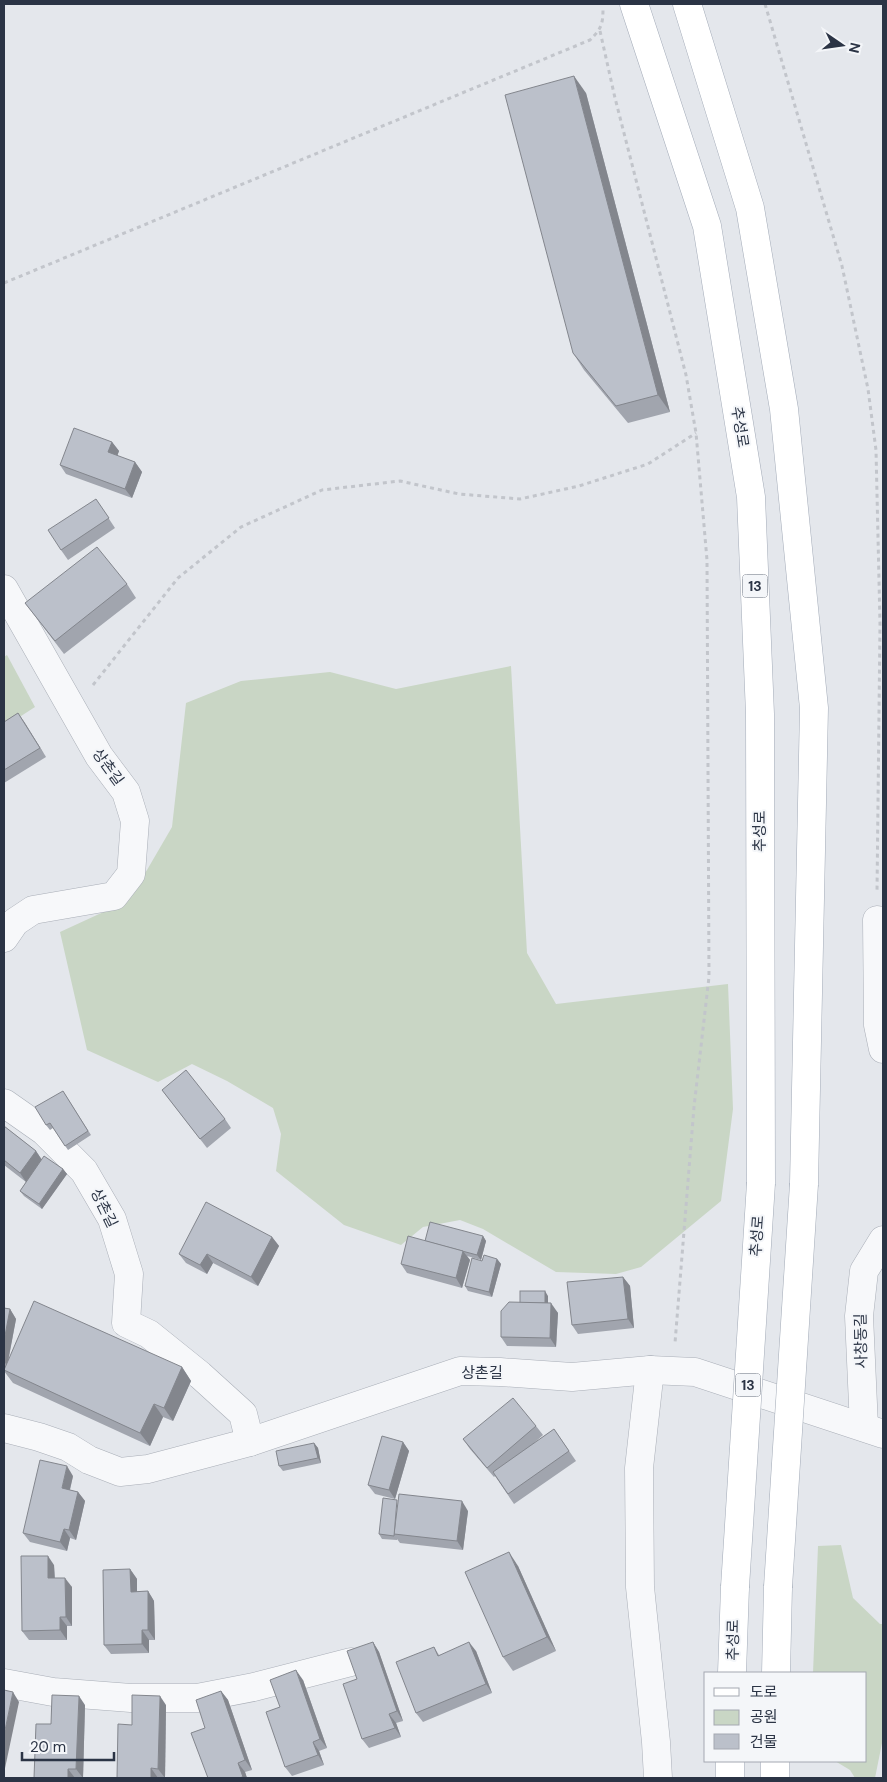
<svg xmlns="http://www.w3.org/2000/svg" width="887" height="1782" viewBox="0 0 887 1782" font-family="'DM Sans','Noto Sans KR',sans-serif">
<rect width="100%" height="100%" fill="#e4e7ec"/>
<g fill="#c9d6c5">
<polygon points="7,655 35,707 4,727 4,657"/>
<polygon points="511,666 527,953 556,1004 728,984 733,1109 721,1201 641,1267 616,1274 556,1272 483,1229 460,1220 423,1227 401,1245 344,1225 276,1171 281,1134 273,1108 227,1081 192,1064 158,1082 87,1050 60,932 123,903 147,870 172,827 186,703 241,681 330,672 396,689"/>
<polygon points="841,1545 853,1598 880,1624 883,1624 883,1738 875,1778 855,1778 850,1770 835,1761 866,1761 866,1673 813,1673 818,1546"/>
</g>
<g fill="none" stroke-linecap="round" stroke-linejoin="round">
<g stroke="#a9aeb7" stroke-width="29">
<g id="street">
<polyline points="4,589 99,756 126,792 135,821 131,874 114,896 33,910 15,922 4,938"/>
<polyline points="883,921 877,920 878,1025 883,1049"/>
<polyline points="4,1103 44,1131 84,1171 112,1219 129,1274 126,1323 149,1334 200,1375 243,1414 250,1442 148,1469 120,1472 89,1460 68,1447 39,1437 4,1428"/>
<polyline points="650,1370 639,1468 640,1587 656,1742 658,1778"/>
<polyline points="864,1427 859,1316 864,1271 883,1240"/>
<polyline points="250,1442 460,1371 500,1372 572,1377 650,1370 695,1372 883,1434"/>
<polyline points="4,1683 53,1692 131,1698 197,1698 254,1687 351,1662"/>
</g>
</g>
<g stroke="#a3abb8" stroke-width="29">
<g id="primary">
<polyline points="634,4 707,226 751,497 760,714 761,1183"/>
<polyline points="687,4 750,208 784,409 814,708 804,1184"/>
<polyline points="732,1673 735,1587"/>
<polyline points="776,1673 778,1587"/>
<polyline points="730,1761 730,1778"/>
<polyline points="775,1778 775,1761"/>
</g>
</g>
<g stroke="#c2c5cb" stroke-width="3" stroke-dasharray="4 4" stroke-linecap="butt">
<polyline points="765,4 842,266 868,389 876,450 880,624 877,892"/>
<polyline points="600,31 615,98 686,375 696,433 707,560 709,977 694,1107 675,1343"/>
<path d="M4 283 590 40C602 28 603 24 603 7"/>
<polyline points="93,685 178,578 241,527 322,490 400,481 459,494 520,499 579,486 648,464 696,433"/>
</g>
<use href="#street" stroke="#f7f8fa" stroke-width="28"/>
<use href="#primary" stroke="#fff" stroke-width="28"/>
<g stroke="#a3abb8" stroke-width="29" stroke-linecap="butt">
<g id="primary-bridge">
<polyline points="735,1587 761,1183"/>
<polyline points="778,1587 804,1184"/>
</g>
</g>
<use href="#primary-bridge" stroke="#fff" stroke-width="28"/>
</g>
<g fill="#a1a5ae">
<polygon points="586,93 670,412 628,423 584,370 573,353"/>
<polygon points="112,442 119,451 117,456 135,462 142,472 132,498 66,474 60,465"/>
<polygon points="96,499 115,528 68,560 61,550"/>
<polygon points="127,584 136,598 64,654 25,603"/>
<polygon points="18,713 46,757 4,783 4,722"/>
<polygon points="162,1090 225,1119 231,1128 207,1148"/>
<polygon points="63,1091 91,1135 68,1150 53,1128 50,1130 46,1125"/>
<polygon points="4,1126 36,1151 42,1160 63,1169 67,1174 42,1209 24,1196 20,1191 26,1182 4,1165"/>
<polygon points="483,1236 486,1241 481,1260 467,1256 470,1260 462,1288 407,1273 401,1264"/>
<polygon points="272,1237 279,1246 258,1286 213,1263 207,1274 186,1263 179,1254"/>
<polygon points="497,1259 501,1264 492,1297 468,1291 465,1286"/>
<polygon points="623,1277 630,1286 634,1328 578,1334 572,1325"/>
<polygon points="548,1296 548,1303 558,1313 556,1347 507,1346 501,1337 520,1303"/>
<polygon points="4,1308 10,1309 16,1319 9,1357 182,1367 191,1381 173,1421 163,1417 150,1446 13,1383 4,1371 5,1366 4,1365"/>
<polygon points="536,1426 543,1435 533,1444 554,1429 576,1461 514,1504 495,1476 494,1477 470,1449 463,1439"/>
<polygon points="403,1442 409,1451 395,1499 375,1494 368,1485"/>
<polygon points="314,1443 318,1448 321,1463 283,1471 279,1466"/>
<polygon points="73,1476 70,1490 78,1492 85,1501 76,1540 70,1538 67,1551 30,1542 23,1533"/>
<polygon points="468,1511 463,1550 400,1543 397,1539 397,1540 382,1539 379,1534"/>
<polygon points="54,1565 55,1578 72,1587 72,1626 67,1626 67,1640 29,1640 22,1631"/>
<polygon points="518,1566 556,1651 513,1671 503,1657"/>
<polygon points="130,1569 137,1579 137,1592 148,1591 154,1601 155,1640 149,1640 149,1653 111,1654 104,1645"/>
<polygon points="373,1642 379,1652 403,1721 396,1723 401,1737 369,1748 362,1739 357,1679"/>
<polygon points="434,1647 439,1655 476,1651 492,1693 423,1722 416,1713"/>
<polygon points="303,1680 327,1748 319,1751 324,1765 292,1776 285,1767 280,1707"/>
<polygon points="221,1691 228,1700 252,1770 245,1772 247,1778 208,1778 205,1728"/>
<polygon points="85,1705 83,1778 34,1778 51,1724"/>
<polygon points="166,1705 165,1778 117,1778 132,1725"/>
</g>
<g fill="#83868d">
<polygon points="574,76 586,93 670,412 658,395"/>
<polygon points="112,442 119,451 115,462 108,452"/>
<polygon points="135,462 142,472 132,498 125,489"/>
<polygon points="18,713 25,723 46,757 40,748"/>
<polygon points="36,1151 42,1160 26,1182 20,1173"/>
<polygon points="63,1169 67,1174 42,1209 39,1204"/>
<polygon points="483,1236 486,1241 481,1260 477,1255"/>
<polygon points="272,1237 279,1246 258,1286 251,1277"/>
<polygon points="463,1251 470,1260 462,1288 456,1278"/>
<polygon points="207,1254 213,1263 207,1274 200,1265"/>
<polygon points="497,1259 501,1264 492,1297 489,1292"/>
<polygon points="623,1277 630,1286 634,1328 628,1319"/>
<polygon points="545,1291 548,1296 548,1309 545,1304"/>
<polygon points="551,1303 558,1313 556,1347 550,1338"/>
<polygon points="10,1309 16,1319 7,1366 4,1361 4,1341"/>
<polygon points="182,1367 191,1381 173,1421 164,1408"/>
<polygon points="154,1404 163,1417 150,1446 140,1433"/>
<polygon points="403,1442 409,1451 395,1499 389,1490"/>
<polygon points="314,1443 318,1448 321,1463 318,1458"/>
<polygon points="67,1466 73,1476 68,1497 62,1488"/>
<polygon points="78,1492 85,1501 76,1540 69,1530"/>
<polygon points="462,1501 468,1511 463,1550 457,1541"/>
<polygon points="64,1529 70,1538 67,1551 60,1542"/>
<polygon points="509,1552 518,1566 556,1651 547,1637"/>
<polygon points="48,1556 54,1565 55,1588 48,1578"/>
<polygon points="130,1569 137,1579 137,1601 131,1592"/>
<polygon points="65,1578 72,1587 72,1626 66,1617"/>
<polygon points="148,1591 154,1601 155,1640 148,1630"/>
<polygon points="60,1617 67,1626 67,1640 60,1630"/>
<polygon points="142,1630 149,1640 149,1653 142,1644"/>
<polygon points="373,1642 379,1652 403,1721 397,1711"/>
<polygon points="469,1642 476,1651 492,1693 486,1684"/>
<polygon points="296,1670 303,1680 327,1748 320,1739"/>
<polygon points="221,1691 228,1700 252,1770 245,1760"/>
<polygon points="13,1692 19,1702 4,1773 4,1735"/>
<polygon points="79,1696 85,1705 83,1778 76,1769"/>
<polygon points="160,1696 166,1705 165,1778 158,1769"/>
<polygon points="389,1714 396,1723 401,1737 395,1728"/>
<polygon points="313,1742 319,1751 324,1765 318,1755"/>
<polygon points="238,1763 245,1772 247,1778 244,1778 243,1777"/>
<polygon points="151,1768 158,1778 151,1778"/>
<polygon points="68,1769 75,1778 68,1778"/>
</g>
<g fill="#bbc0ca" stroke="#83868d">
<polygon points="574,76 658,395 616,406 573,353 505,95"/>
<polygon points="74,428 112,442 108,452 135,462 125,489 60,465"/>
<polygon points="96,499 109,518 61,550 48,530"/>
<polygon points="97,547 127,584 55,641 25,603"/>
<polygon points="18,713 40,748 4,770 4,722"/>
<polygon points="186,1070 225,1119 200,1139 162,1090"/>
<polygon points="63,1091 88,1131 65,1146 50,1123 46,1125 35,1107"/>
<polygon points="4,1126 36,1151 20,1173 4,1160"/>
<polygon points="44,1156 63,1169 39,1204 20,1191"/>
<polygon points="206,1202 272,1237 251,1277 207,1254 200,1265 179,1254"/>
<polygon points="430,1222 483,1236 477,1255 425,1241"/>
<polygon points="408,1236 463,1251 456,1278 401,1264"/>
<polygon points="484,1255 497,1259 489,1292 465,1286 472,1258 482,1261"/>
<polygon points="623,1277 628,1319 572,1325 567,1282"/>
<rect x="520" y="1291" width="25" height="12"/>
<polygon points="34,1301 182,1367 164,1408 154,1404 140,1433 4,1370"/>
<polygon points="509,1302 551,1303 550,1338 501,1337 501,1311"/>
<polygon points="4,1308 10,1309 4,1341"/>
<polygon points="513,1398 536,1426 487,1468 463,1439"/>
<polygon points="554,1429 569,1451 508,1494 493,1472"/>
<polygon points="382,1436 403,1442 389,1490 368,1485"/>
<polygon points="314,1443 318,1458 279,1466 276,1451"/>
<polygon points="40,1460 67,1466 62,1488 78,1492 69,1530 64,1529 60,1542 23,1533"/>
<polygon points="399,1494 462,1501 457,1541 394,1534"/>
<polygon points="383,1498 397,1500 394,1536 379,1534"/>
<polygon points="509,1552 547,1637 503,1657 465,1572"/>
<polygon points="21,1556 48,1556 48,1578 65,1578 66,1617 60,1617 60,1630 22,1631"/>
<polygon points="130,1569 131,1592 148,1591 148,1630 142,1630 142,1644 104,1645 103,1570"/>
<polygon points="373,1642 397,1711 389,1714 395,1728 362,1739 343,1684 357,1679 347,1651"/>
<polygon points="469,1642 486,1684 416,1713 396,1662 434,1647 438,1656"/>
<polygon points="296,1670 320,1739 313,1742 318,1755 285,1767 266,1712 280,1707 270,1680"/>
<polygon points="4,1690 13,1692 4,1735"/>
<polygon points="221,1691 245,1760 238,1763 243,1777 238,1778 208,1778 191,1733 205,1728 196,1700"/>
<polygon points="52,1695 79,1696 76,1769 68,1769 68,1778 34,1778 36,1724 51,1724"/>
<polygon points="132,1695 160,1696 158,1769 151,1768 151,1778 117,1778 118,1724 132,1725"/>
</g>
<g text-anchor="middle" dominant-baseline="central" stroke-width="4" stroke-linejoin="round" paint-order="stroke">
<g fill="#f4f6f9" stroke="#676e7b" stroke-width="1">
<rect x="742.5" y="574.5" width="25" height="23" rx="4"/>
<rect x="735.5" y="1373.5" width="25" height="23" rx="4"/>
</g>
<g font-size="14" font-weight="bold" fill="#2b3445">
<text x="755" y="586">13</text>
<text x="748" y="1385">13</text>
</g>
<g font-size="15" fill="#2b3445" stroke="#f4f6f9">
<text transform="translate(740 427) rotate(81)">추성로</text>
<text transform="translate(108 767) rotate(54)">상촌길</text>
<text transform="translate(760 831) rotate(-90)">추성로</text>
<text transform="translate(104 1208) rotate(64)">상촌길</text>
<text transform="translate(757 1236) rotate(-86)">추성로</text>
<text transform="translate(861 1341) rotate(-91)">사창동길</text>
<text x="482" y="1373">상촌길</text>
<text transform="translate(733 1640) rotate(-89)">추성로</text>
</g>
</g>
<rect width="887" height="1782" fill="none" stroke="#2b3445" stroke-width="10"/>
<rect x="704" y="1672" width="162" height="90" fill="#f4f6f9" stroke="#a4a8b1"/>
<rect x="714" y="1688" width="25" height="8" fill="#ffffff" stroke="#a4a8b1"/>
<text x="750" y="1697" font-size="15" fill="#2b3445">도로</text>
<rect x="714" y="1710" width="25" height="15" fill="#c9d6c5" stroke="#a4a8b1"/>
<text x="750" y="1722" font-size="15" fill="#2b3445">공원</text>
<rect x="714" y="1734" width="25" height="15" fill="#bbc0ca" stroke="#a4a8b1"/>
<text x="750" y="1747" font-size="15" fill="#2b3445">건물</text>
<g transform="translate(842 45) rotate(103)" stroke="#f4f6f9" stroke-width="4" paint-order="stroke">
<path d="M0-4L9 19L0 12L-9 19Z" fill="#2b3445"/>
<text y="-8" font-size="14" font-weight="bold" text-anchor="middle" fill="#2b3445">N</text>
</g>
<path d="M22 1752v8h92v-8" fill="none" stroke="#2b3445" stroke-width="2.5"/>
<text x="30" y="1752" font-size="15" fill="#2b3445" stroke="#f4f6f9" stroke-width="4" paint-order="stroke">20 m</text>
</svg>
